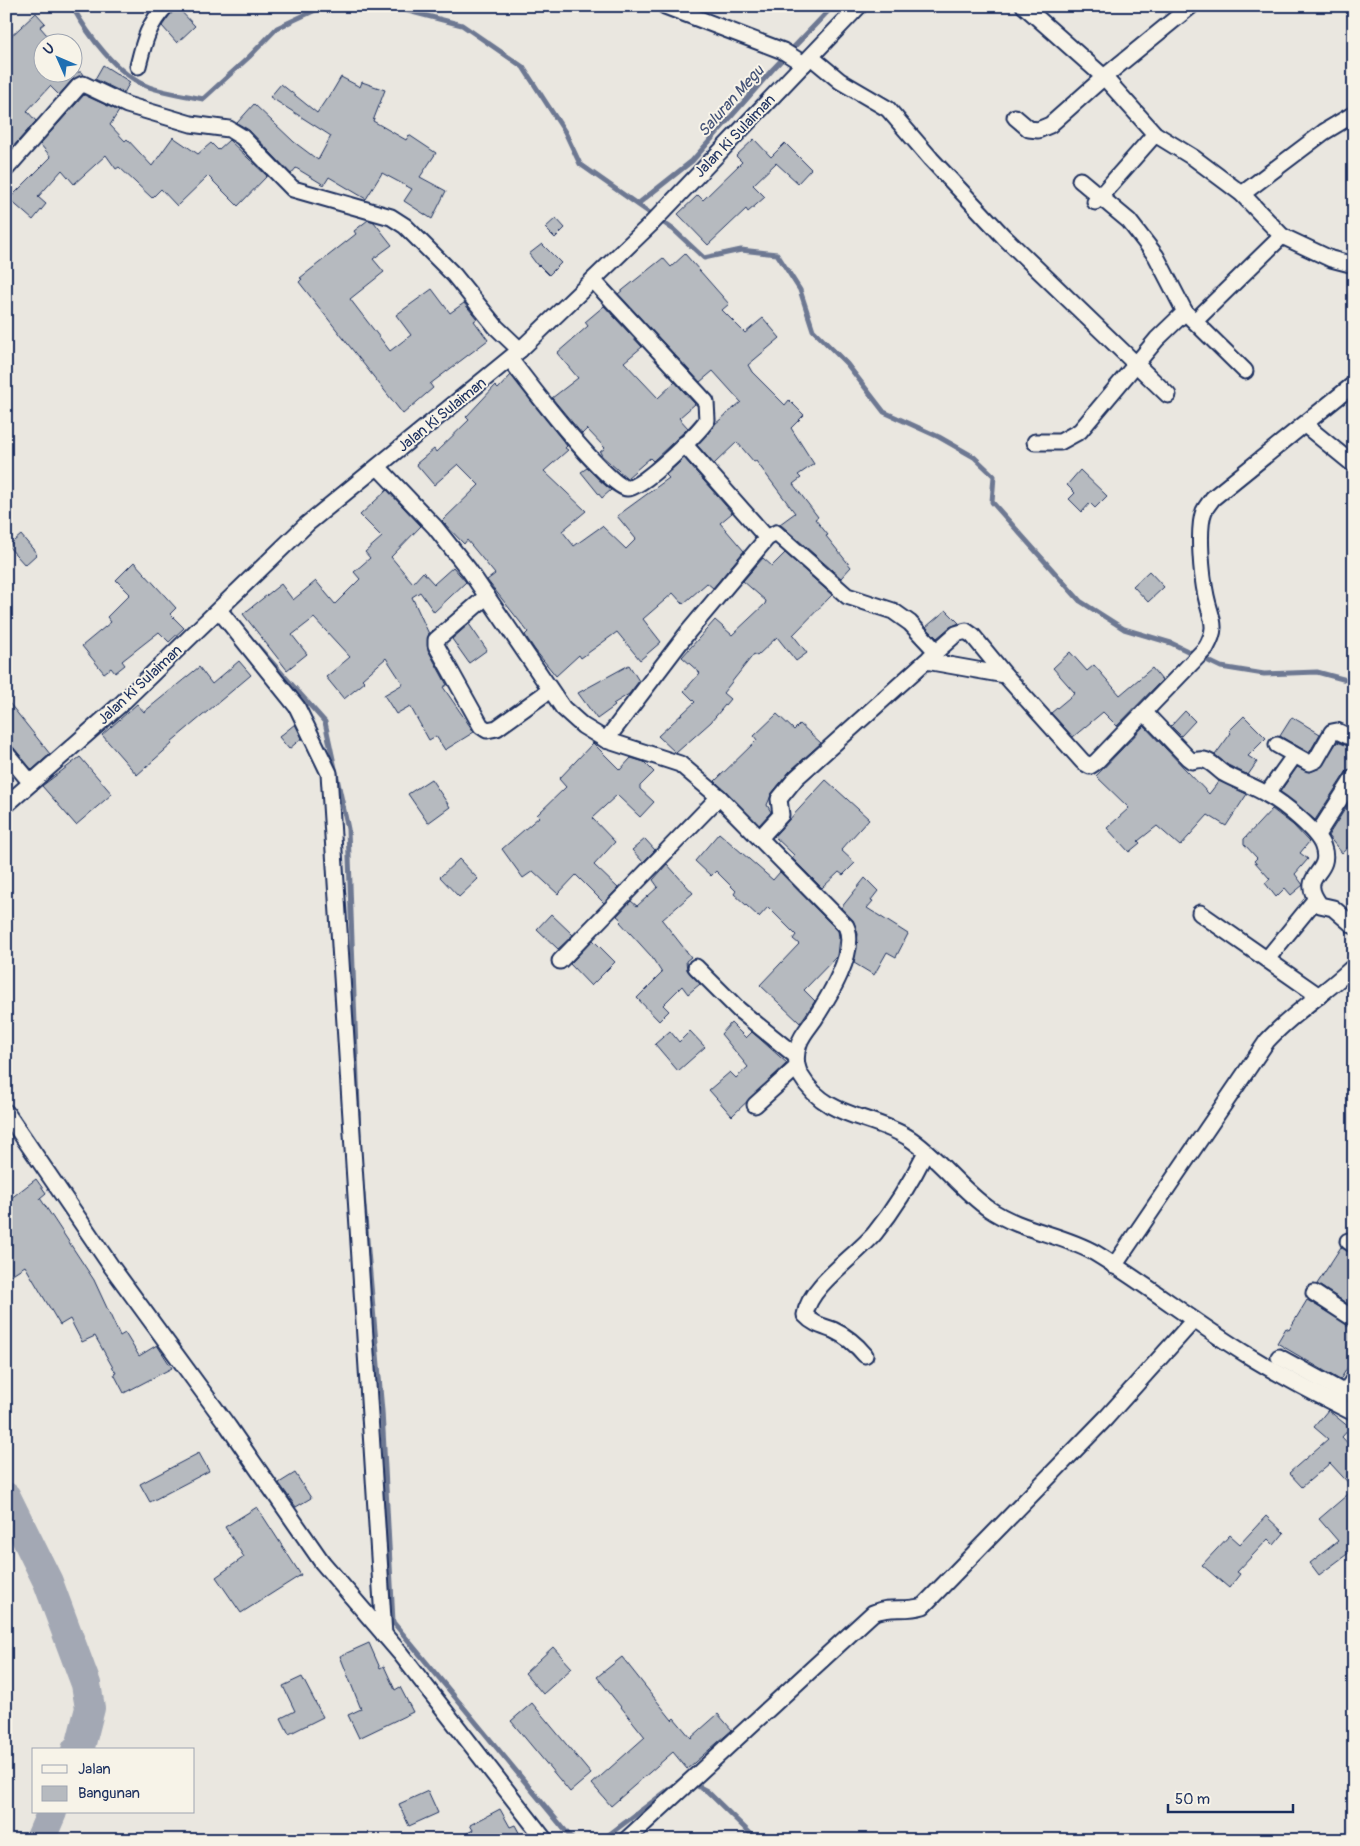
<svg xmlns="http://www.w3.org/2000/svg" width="1360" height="1846" viewBox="0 0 1360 1846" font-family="Pangolin,sans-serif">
<rect width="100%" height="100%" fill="#eae7e0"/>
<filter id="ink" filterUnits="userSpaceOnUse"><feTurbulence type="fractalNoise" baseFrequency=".02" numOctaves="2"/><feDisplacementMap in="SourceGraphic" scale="10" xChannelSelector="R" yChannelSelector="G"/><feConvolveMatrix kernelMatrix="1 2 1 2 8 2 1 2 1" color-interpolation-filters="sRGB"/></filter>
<g filter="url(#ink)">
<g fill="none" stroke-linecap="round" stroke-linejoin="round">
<g stroke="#6d7892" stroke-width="5">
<path d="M72 6C88 35 117 75 149 87 165 93 185 95 203 99L249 57 277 28 324 6"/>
<polyline points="389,6 462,25 523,67 565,132 580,164 674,230 704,258 741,250 777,254 800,290 813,330 847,364 884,412 939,437 974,457 994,476 992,502 1080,601 1124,629 1171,643 1221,667 1264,674 1317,672 1354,682"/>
<polyline points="639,203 692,161 773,69 833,6"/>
<polyline points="253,641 325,722 348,829 359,1135"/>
<polyline points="363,1194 382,1411 393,1622 573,1840"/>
<polyline points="692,1783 707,1791 757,1840"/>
<polyline points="602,1840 680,1781"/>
</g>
<g stroke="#a3a8b4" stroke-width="30">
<polyline points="6,1497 48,1582 86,1684 90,1708 80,1747 76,1750"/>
<polyline points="40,1840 52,1812"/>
</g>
</g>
<g fill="#b6babf" stroke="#1b2f5e">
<polygon points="176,6 195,26 177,43 162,26"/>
<polygon points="36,13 45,23 40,27 53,42 42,42 42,72 81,72 83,75 72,80 59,95 50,86 27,111 36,121 10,150 6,146 6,41"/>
<polygon points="103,65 130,82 124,93 95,79"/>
<polygon points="341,77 360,87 362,82 385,90 373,121 406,140 409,135 436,153 420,177 446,191 432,219 404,201 412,189 382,173 366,199 329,177 324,185 296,168 291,174 249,130 237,123 254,104 294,142 318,160 331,136 270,97 281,84 317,113 327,98 328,99"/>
<polygon points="84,95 119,111 110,125 125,141 127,139 152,166 173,137 198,154 211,143 218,150 229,140 267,176 238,206 208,176 177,206 161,189 152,198 119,167 116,169 106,155 74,184 62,170 38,197 46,204 33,220 9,199 51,157 40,144"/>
<polygon points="754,139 771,157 785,143 811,169 798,183 776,163 753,185 765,197 748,212 746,209 708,245 678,214 698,195 703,200 740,164 742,162 736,156"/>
<polygon points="556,218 565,228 555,238 545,228"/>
<polygon points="368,220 374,222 392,245 373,259 384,272 350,299 390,351 411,335 396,315 432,289 450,313 464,303 477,319 474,321 488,340 430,384 433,388 403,414 299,282 302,279 300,278 356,234 354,231"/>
<polygon points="542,244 561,263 549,275 539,265 538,266 529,254"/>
<polygon points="685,254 729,304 722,310 745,333 763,318 780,338 748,365 752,372 785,405 789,400 804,415 791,428 814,464 798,475 801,478 793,484 818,517 815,519 828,535 826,536 851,567 841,578 780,524 795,513 756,461 754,462 737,442 714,464 697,445 715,424 741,402 713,371 700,382 618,294 663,258 671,267"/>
<polygon points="604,306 642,347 624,362 658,398 675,382 695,404 679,418 688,428 653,461 650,458 627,478 602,456 600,452 605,448 587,429 582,434 552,398 578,378 557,353 588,326 585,322"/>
<polygon points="511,375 567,446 565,448 568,450 544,471 586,511 562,531 574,546 602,526 626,549 636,539 617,516 669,478 666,475 684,458 732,513 720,523 744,551 713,588 707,583 683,604 673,593 643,619 661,642 640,660 617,632 581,658 579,655 556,676 535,650 525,635 528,632 487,580 495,574 467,540 464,544 442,521 479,485 458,464 434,485 416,464 434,449 436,452 469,420 466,417 495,386 498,389"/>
<polygon points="587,468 611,490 602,498 581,472"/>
<polygon points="1080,470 1107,496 1095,508 1090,503 1082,512 1069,499 1075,493 1067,485"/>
<polygon points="387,490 421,526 391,557 413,583 423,572 434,584 453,567 466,582 434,612 420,592 412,597 429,634 428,650 447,685 443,687 474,732 445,750 436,736 429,740 410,706 396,714 384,695 403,684 386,658 362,679 365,682 344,699 326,677 350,657 314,618 292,635 307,654 287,670 243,614 281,584 293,600 316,581 335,604 360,579 354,572 370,558 365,552 382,537 360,515"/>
<polygon points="21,535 37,554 25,565 8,546"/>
<polygon points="785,553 832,595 793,635 807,653 796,661 777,637 757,656 754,654 723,693 730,699 711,722 676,753 658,736 695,702 684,691 700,673 682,657 715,620 732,635 765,604 766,601 743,581 763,558 772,566"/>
<polygon points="134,562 176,608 170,614 184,628 169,642 159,632 122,661 125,665 115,673 111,668 104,673 82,646 111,622 107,617 130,594 116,580"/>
<polygon points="1149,571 1164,587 1148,602 1133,586"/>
<polygon points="946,610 959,623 950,627 937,638 926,627"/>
<polygon points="469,624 487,650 469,663 452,639"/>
<polygon points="1070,652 1087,671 1094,665 1120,695 1152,668 1162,680 1117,726 1103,712 1073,737 1051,713 1075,693 1053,668"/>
<polygon points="239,661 251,675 171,742 172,744 137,775 102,735 137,704 144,712 199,667 212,684"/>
<polygon points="629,665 639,681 629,694 613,704 615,706 597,719 578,693"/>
<polygon points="6,699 50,754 32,770 13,747 6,744"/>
<polygon points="1185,711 1195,721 1181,736 1171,726"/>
<polygon points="777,714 794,730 800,724 821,743 790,771 772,793 767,805 771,812 759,825 715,781 757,740 754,736"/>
<polygon points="1244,716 1266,738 1248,756 1257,762 1248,775 1228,765 1215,755 1231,733 1229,731"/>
<polygon points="1292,717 1320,734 1309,753 1280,736"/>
<polygon points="295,724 302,738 289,749 279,737"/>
<polygon points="1144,726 1209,794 1219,781 1247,794 1226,826 1208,815 1180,846 1157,826 1138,841 1140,843 1129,852 1107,828 1129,808 1096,776"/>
<polygon points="1337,742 1354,748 1354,768 1346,772 1315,820 1280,792 1297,767 1309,772 1320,768"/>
<polygon points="593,743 620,770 631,758 644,762 654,772 640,786 640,789 654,802 640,817 617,795 592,818 615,842 594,865 618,888 604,903 576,875 558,894 533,871 523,878 502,849 539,817 537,815 566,787 559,779"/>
<polygon points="80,757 112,794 76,825 42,786"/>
<polygon points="431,779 450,807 428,823 408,794"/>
<polygon points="826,780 869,819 841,850 855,863 843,875 839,872 822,888 792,858 794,855 774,836"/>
<polygon points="1354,795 1354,842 1342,853 1328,836"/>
<polygon points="1272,809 1293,825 1309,842 1300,853 1308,859 1295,874 1303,885 1291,895 1285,888 1276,897 1265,883 1270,879 1254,861 1257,858 1244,844 1244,839"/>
<polygon points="719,833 773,880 780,872 838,931 839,937 837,956 804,990 815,1001 800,1023 760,985 799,944 793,939 796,935 768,907 759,917 734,894 736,891 716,871 711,876 695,861"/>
<polygon points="645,839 655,850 643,862 632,850"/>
<polygon points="459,859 478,879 459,897 440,877"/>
<polygon points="667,864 693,893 662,920 691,957 686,961 687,970 700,984 688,994 682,986 663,1005 669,1011 659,1021 637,998 662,973 651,956 620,922 622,920 617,916 631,901 637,906 658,887 653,880"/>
<polygon points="865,878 878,891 871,900 873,901 867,908 908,934 896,957 887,952 874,975 854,963 858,934 853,920 841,908"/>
<polygon points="551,914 573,935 558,949 537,929"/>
<polygon points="593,940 615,962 591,986 570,964"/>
<polygon points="731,1023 746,1038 752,1032 787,1063 732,1116 709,1090 730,1072 736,1078 748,1067 721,1034"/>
<polygon points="670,1031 679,1042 690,1031 705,1047 678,1071 655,1044"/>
<polygon points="36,1179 46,1193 40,1198 94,1280 120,1336 125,1333 139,1356 157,1345 172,1368 124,1393 114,1374 116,1373 95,1336 82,1342 70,1319 60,1325 25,1266 6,1278 6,1202"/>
<polygon points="1341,1247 1354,1254 1354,1308 1317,1284"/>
<polygon points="1307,1300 1354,1328 1354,1357 1340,1380 1277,1343 1286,1328 1289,1330"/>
<polygon points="1328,1410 1350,1428 1342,1437 1354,1450 1354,1549 1319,1575 1310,1563 1338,1541 1319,1519 1354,1489 1330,1463 1302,1487 1289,1473 1328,1439 1314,1427"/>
<polygon points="199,1453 209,1471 150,1502 140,1484"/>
<polygon points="295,1473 311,1498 296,1507 279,1483"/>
<polygon points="257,1507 301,1575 241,1613 216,1577 244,1557 225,1527"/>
<polygon points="1266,1516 1284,1533 1274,1545 1268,1539 1237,1572 1240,1574 1229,1588 1202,1565 1230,1535 1240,1544"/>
<polygon points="369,1643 380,1668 384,1666 395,1690 400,1687 413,1712 359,1738 348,1715 361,1709 340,1656"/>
<polygon points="553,1647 572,1668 543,1694 525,1673"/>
<polygon points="622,1657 672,1720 674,1718 691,1738 718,1714 732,1730 687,1769 673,1752 611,1806 592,1784 645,1737 597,1677"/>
<polygon points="302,1677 323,1717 289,1734 281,1718 295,1711 283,1686"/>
<polygon points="532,1703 591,1774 570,1792 511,1721"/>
<polygon points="428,1791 438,1813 409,1826 399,1804"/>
<polygon points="500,1809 510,1827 515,1825 523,1840 455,1840 473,1830 470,1825"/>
</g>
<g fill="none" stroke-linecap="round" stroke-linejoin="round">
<g stroke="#1b2f5e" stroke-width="19">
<g id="street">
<polyline points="665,6 783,51 804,64"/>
<polyline points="1024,6 1104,77 1155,134 1194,158 1242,194 1282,236 1331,259 1354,265"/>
<polyline points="811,57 840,81 888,109 931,159 1004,237 1168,395"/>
<path d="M138 66C144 42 148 24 166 6"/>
<polyline points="1015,117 1029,129 1038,130 1050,125 1104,77 1191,6"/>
<polyline points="6,169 79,86 83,84 127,105 191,124 229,129 242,137 293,189 391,217 405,226 454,275 496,327 520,350"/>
<polyline points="1080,180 1129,221 1156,256 1185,312"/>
<polyline points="1242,194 1324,132 1354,114"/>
<polyline points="1095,202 1155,134"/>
<polyline points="1195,321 1282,236"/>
<path d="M510 359C526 380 607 487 627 488 641 490 698 433 707 420L706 402 593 280"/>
<polyline points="1305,425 1354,465"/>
<polyline points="1035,442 1060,442 1080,431 1157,339 1185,312 1245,371"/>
<polyline points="684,444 767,538"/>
<path d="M378 467 435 527 469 570 563 708 583 726 606 740 680 764 719 797 846 926C858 951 828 998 814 1020 809 1027 801 1036 799 1044 795 1055 796 1067 801 1076 826 1119 871 1114 909 1138 939 1158 960 1189 989 1209 1021 1231 1062 1234 1095 1253 1148 1285 1196 1324 1249 1356 1283 1377 1318 1395 1354 1413"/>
<polyline points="487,596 436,640 436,645 481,726 487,730 497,728 550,690"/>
<polyline points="219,610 297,707 329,773 384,1635"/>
<polyline points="929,658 956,634 966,631 973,636 1005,675"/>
<path d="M1144 712 1188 758 1192 761C1196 760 1200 759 1204 760 1211 761 1217 769 1223 773 1237 781 1254 786 1268 795 1283 803 1318 831 1323 847 1333 876 1296 873 1320 905L1333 908 1354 926"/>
<polyline points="606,740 688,632 767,538 776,533 847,596 893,611 910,623 936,651"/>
<polyline points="1277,745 1309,763 1316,760 1332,732 1337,731 1354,739"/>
<polyline points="6,753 31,783"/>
<polyline points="1267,794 1294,756"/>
<polyline points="6,805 121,704 307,524 520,350 651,224 859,6"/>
<polyline points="1317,835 1354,777"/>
<path d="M760 838 781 815 779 799 796 778 926 661 1005 675 1083 762 1090 766 1096 762 1206 648C1219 625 1211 620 1206 596 1202 577 1197 529 1204 511 1206 507 1210 502 1213 498L1354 384"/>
<polyline points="1200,913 1319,996"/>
<polyline points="1267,959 1315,900"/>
<polyline points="560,961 719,797"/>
<polyline points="696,967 739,1010 796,1056"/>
<polyline points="755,1105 797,1067"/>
<polyline points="6,1112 111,1266 228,1426 322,1562 400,1653 545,1840"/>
<polyline points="1348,1241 1354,1245"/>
<path d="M1114 1266 1267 1041C1293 1012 1326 993 1354 966"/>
<polyline points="1314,1293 1354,1319"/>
<path d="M865 1355C856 1344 846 1336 833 1330 822 1326 813 1324 805 1315 809 1286 856 1256 875 1233 896 1207 911 1182 926 1152"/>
<polyline points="1279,1357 1345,1393"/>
<polyline points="1339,1401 1354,1379"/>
<path d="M626 1840 873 1613C891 1605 904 1612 923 1606L1106 1418 1194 1320"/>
</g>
</g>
<use href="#street" stroke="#f7f3e8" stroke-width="15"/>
</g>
</g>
<g text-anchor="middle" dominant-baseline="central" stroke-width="4" stroke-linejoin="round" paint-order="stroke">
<g font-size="15" fill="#1b2f5e" stroke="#f7f3e8">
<text transform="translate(735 136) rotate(-46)">Jalan Ki Sulaiman</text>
<text transform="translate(442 415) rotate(-39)">Jalan Ki Sulaiman</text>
<text transform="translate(140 685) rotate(-43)">Jalan Ki Sulaiman</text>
</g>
<g font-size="16" font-style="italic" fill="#445378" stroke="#f7f3e8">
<text transform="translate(731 101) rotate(-48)">Saluran Megu</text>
</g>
</g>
<rect width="1360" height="1846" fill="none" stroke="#f7f3e8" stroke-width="25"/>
<rect x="12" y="12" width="1335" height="1821" fill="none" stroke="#1b2f5e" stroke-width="2" filter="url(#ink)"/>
<rect x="32" y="1748" width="162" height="65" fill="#f7f3e8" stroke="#9fa5b1"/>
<rect x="42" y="1765" width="25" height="8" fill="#f7f3e8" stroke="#9fa5b1"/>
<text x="78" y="1774" font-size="15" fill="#1b2f5e">Jalan</text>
<rect x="42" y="1786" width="25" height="15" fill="#b6babf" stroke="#9fa5b1"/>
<text x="78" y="1798" font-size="15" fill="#1b2f5e">Bangunan</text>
<g transform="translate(58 58) rotate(315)"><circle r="24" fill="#f7f3e8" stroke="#9fa5b1"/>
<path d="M0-4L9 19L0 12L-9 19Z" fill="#1f6fb2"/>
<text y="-8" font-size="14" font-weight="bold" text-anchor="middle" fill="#1b2f5e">U</text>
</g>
<path d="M1168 1804v8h125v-8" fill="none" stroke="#1b2f5e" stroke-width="2.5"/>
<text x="1175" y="1804" font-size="15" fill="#1b2f5e" stroke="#f7f3e8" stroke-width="4" paint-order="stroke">50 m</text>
</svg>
